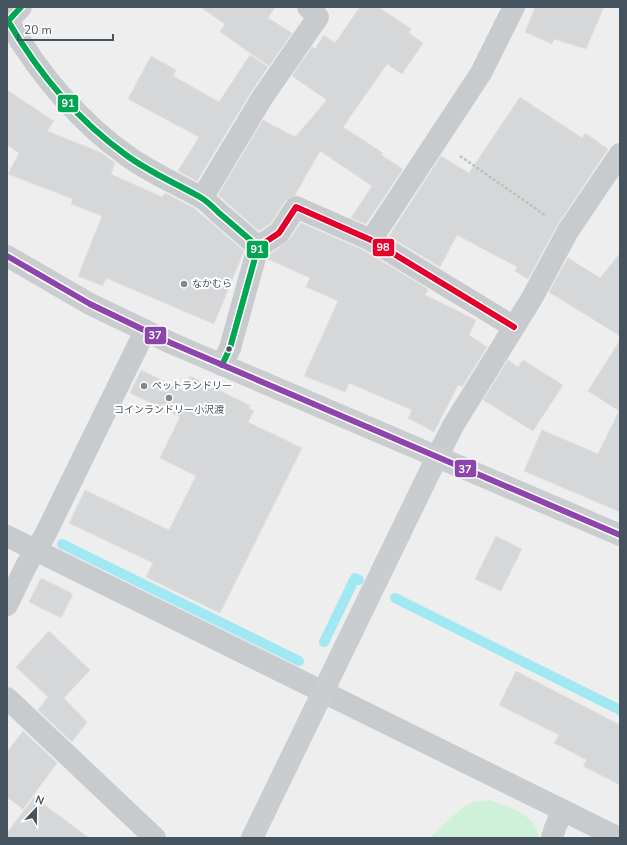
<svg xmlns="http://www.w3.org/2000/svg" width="627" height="845" viewBox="0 0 627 845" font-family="'Nunito Sans','Noto Sans JP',sans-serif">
<rect width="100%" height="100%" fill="#efeeee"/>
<path fill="#d0f1d9" d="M489 800C508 806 537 815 539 838H429L462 808 473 802Z"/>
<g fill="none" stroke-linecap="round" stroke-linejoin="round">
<g stroke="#a0e9f3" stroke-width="10">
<polyline points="62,544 299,661"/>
<polyline points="395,598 620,710"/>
<polyline points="324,642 355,578 359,580"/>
</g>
</g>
<g fill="#d6d7d9" stroke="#e0e0e1">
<polygon points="200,7 275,7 268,18 292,33 269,66 220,32 225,24"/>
<polygon points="360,7 378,7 411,29 409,33 423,43 402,74 387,64 343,127 383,153 381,155 403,169 366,224 351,218 372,186 320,151 295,195 286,200 270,224 259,231 218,195 263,120 295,137 327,100 292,76 312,47 315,49 324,35 335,43"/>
<polygon points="535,7 604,7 586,49 554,39 552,44 525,32"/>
<polygon points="250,55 268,67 251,92 197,181 178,171 199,137 128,99 151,56 176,70 173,76 219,102"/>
<polygon points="7,90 54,121 47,131 102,153 115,163 111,174 162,197 165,193 194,208 244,251 214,324 106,278 103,286 78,276 102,216 71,204 73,199 8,174 19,153 7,145"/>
<polygon points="520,97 582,138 585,133 608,149 558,224 528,279 515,271 517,267 457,235 440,267 389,236 441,156 469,173"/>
<polygon points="301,223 365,251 428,289 425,295 476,320 469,335 487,347 462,387 458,385 434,432 408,418 412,410 349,383 345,392 304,376 338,301 306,287 310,278 268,259 269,255 289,240"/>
<polygon points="620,253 620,336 549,292 568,258 600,278"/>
<polygon points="620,340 620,512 524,471 542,430 598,454 619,411 588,391"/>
<polygon points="508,360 518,367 523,360 563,385 533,431 483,400"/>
<polygon points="141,370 184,391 190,376 251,406 249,408 254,411 248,422 302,448 220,613 146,577 153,563 69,523 85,490 169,530 196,476 160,458 180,417 130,393"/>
<polygon points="496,536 522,549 501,591 475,579"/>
<polygon points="41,578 73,594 61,618 29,602"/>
<polygon points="49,631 90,670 64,698 87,722 72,742 38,710 48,697 16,667"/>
<polygon points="516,671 620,725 620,785 583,766 587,760 554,743 559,735 499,705"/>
<polygon points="23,731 57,763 23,809 7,797 7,752"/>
<polygon points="34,797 89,838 7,838 7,833"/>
</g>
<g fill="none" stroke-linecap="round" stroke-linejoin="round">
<polyline stroke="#b4c4be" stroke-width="2.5" stroke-dasharray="3 2" stroke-linecap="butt" points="460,156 545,215"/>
<g stroke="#c7cbce" stroke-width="22">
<path d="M21 7 8 21C39 74 76 119 126 155 149 172 175 183 200 197 207 201 213 207 219 213 232 224 245 235 258 247L230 348 222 365"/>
<polyline points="202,198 262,98 318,17 308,7"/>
<polyline points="371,240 481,73 514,7"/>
<polyline points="258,247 279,233 296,207 371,240 514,327"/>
<polyline points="437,457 454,424 532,298 568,231 620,154"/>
<polyline points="7,536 619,838"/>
<polyline points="7,605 27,564 45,535 145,331"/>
<polyline points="7,698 155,838"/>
<polyline points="552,838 555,828 563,810"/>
</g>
<g stroke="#c9cdd0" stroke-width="22">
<polyline points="7,256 90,304 171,343 620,535"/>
<polyline points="252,838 437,457"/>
</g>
<g stroke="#fff" stroke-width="9">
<path id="bus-1" d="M21 7 8 21C39 74 76 119 126 155 149 172 175 183 200 197 207 201 213 207 219 213 232 224 245 235 258 247L230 348 222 365"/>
</g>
<g stroke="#fff" stroke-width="9">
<polyline id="bus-2" points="7,256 90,304 171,343 620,535"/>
</g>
<g stroke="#fff" stroke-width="9">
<polyline id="bus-3" points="258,247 279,233 296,207 371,240 514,327"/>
</g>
<use href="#bus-1" stroke="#00a651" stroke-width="6"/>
<use href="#bus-2" stroke="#8e44ad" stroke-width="6"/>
<use href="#bus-3" stroke="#e4002b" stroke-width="6"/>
</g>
<g fill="#808990" stroke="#fff" stroke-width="1.5">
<circle cx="184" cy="284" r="4"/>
<circle cx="144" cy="386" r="4"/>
<circle cx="169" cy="398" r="4"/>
</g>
<circle fill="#44535d" stroke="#fff" stroke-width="1.5" cx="229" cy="349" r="3.5"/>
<g text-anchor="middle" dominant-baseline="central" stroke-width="4" stroke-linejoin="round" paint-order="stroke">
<g font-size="10" fill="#44535d" stroke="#fff" text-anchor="start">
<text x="192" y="284">なかむら</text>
<text x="152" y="386">ペットランドリー</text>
<text x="169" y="410" text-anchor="middle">コインランドリー小沢渡</text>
</g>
</g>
<g stroke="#fff" stroke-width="1.5">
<rect x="57" y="94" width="22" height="19" rx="4" fill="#00a651"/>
<rect x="372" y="238" width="23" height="19" rx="4" fill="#e4002b"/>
<rect x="246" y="240" width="23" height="19" rx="4" fill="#00a651"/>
<rect x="144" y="326" width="23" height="19" rx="4" fill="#8e44ad"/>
<rect x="454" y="459" width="23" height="19" rx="4" fill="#8e44ad"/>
</g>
<g font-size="11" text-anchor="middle" font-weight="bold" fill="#fff">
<text x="68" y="107">91</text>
<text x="383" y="251">98</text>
<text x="257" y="253">91</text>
<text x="155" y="339">37</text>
<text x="465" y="473">37</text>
</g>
<rect width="627" height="845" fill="none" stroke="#44535d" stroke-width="16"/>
<g transform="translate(36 809) rotate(22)" stroke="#ffffff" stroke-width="3" paint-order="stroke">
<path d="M0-3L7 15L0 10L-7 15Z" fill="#44535d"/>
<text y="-6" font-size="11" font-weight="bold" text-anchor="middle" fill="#44535d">N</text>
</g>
<path d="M18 34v6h95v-6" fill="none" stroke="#44535d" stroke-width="2"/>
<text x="24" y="34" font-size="12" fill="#44535d" stroke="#ffffff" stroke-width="3" paint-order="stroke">20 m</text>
</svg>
